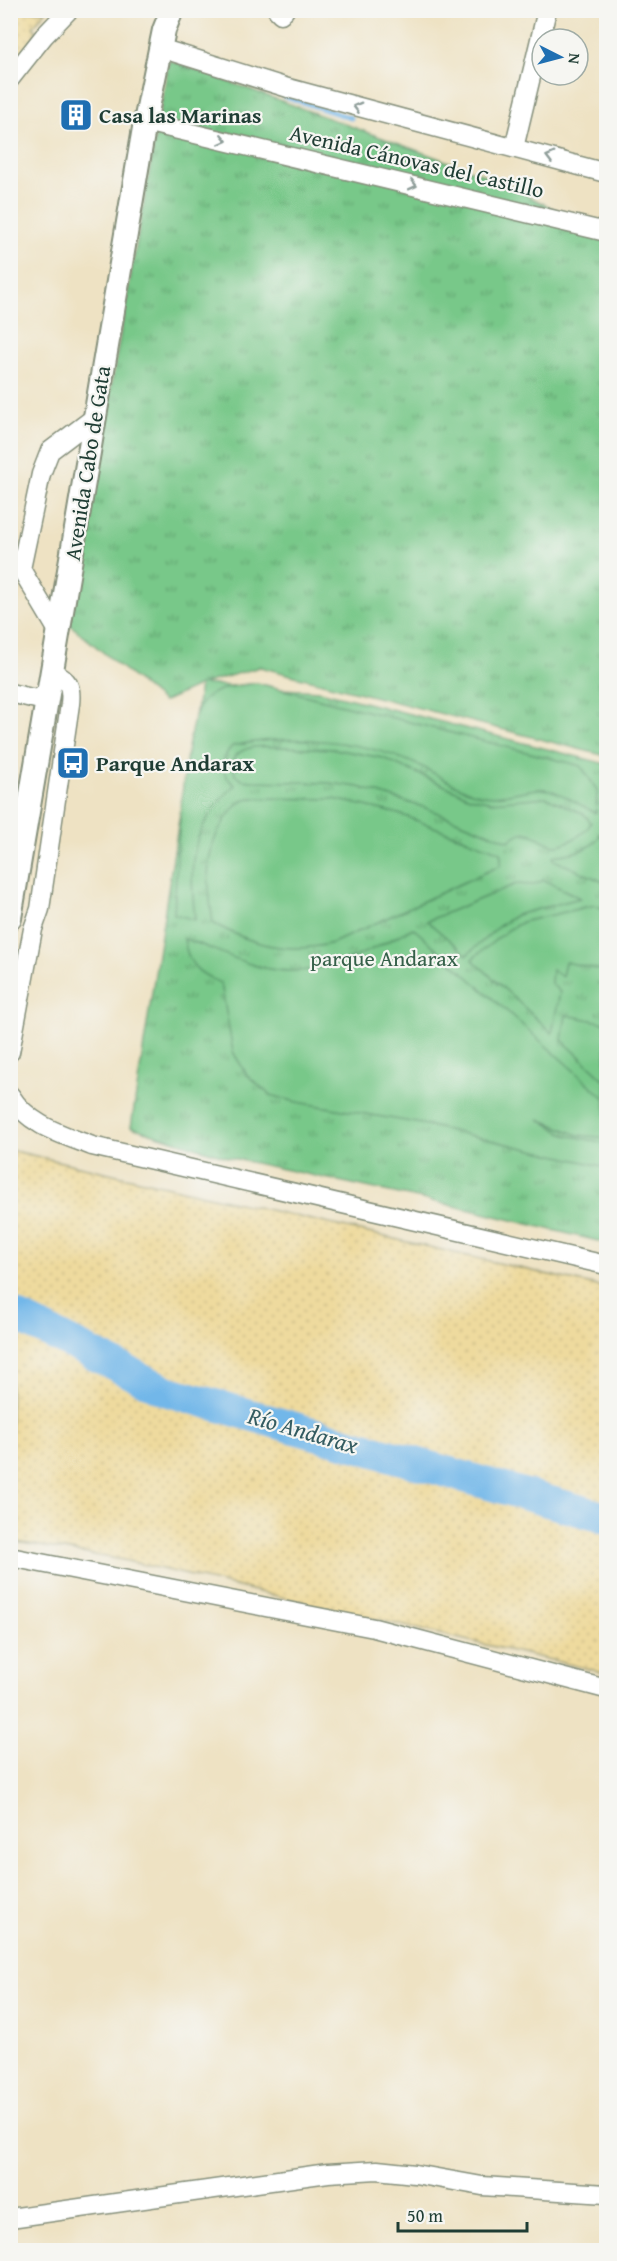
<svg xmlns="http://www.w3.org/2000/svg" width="617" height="2261" viewBox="0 0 617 2261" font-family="'Gentium Book Plus',serif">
<defs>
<pattern id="grass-tufts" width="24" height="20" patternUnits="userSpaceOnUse" patternTransform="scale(1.5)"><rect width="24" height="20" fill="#78c889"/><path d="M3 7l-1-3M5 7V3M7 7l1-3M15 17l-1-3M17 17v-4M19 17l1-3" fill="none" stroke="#62a471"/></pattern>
<pattern id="sand-dots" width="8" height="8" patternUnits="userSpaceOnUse" patternTransform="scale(1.5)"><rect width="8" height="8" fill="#eeda9e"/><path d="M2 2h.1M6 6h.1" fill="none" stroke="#ccbc89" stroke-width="1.8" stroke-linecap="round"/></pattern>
</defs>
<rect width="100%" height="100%" fill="#f6f6f2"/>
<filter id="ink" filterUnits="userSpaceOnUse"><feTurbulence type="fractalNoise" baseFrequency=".0167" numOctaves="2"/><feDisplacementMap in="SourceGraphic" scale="12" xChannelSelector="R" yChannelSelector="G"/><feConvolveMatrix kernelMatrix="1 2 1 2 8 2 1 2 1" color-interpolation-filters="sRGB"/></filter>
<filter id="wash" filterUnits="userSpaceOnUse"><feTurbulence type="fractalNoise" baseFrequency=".008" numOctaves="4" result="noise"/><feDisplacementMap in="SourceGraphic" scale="24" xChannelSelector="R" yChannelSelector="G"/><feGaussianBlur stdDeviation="1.35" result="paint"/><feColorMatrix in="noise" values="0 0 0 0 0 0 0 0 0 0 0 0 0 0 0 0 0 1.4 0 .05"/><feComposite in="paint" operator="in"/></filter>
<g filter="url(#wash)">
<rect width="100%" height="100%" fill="#eee2c3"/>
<polygon fill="url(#grass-tufts)" stroke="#4c825e" stroke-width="1.5" points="169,60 495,179 606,236 606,756 260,667 202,684 232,686 257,683 281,689 320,691 606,764 606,1243 450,1205 227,1157 131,1127 200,685 163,702 69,624"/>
<g fill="url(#sand-dots)" stroke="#868c69" stroke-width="1.5">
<polygon points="11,11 46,11 33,27 37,32 11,67"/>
<polygon points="10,1150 606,1288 606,1673 123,1560 11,1541"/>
</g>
<g fill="#78c889" stroke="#4c825e" stroke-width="1.5">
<path d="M257 683 581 766 597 790 596 813C579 805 555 787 537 789 518 791 502 798 483 795 460 791 440 775 420 766 365 740 291 733 232 746 220 760 219 773 235 785 189 829 189 860 195 920L174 914C176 878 182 724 202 702 217 686 237 686 257 683Z"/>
<path d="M282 747 334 749 383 758 470 797 492 802 546 797 584 814 591 823C586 833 562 849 551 844 534 838 527 823 509 841L423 807 359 787 329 783 252 781 242 780 235 775 233 759C244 743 264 747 282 747Z"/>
<path d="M250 798 334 799 361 805 399 814 501 852V865L333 943C288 955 253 945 213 923 208 887 202 855 223 823 230 811 237 802 250 798Z"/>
<path d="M606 822V883L554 860 553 856C578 853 599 849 606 822Z"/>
<polygon points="544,880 580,898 516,915 499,926 467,955 427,921 516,884 533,885"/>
<polygon points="595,905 606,910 606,971 565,962 562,977 552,969 551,983 560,992 552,1033 472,959 508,930 522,922"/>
<path d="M413 928 606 1099V1138L578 1135 539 1119 566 1135 606 1143V1167L417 1123 297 1102 270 1095 247 1075 233 1052 221 983C197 973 188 965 184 939 208 946 229 957 253 965 312 984 362 955 413 928Z"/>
<polygon points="566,1015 606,1023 606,1081 562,1040"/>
</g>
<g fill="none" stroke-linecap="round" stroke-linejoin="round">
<polyline stroke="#72b7e9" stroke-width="5" points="284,96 351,118"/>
<polyline stroke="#72b7e9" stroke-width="32" points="10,1313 167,1391 606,1518"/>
</g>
</g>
<g filter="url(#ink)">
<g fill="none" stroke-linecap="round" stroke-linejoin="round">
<g stroke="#86907c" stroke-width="21">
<g id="minor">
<polyline points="277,10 281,14 285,10"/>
<polyline points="160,48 288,88 606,173"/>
<polyline points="10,79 44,36 69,10"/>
<polyline points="145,122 606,232"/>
<polyline points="514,148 547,10"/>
<polyline points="59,633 21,569 41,474 50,451 95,417"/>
<polyline points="10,693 36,699 50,690"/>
<path d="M10 1052 33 929 40 909 70 704C72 686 69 680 52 672"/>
<path d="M10 1095C28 1125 61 1134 92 1146L606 1265"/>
<polyline points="10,1557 374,1628 606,1689"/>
<polyline points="10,2218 328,2173 377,2170 415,2174 482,2186 606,2194"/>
</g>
</g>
<g stroke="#86907c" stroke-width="26">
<polyline id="major" points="10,918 145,122 164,30 172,10"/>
</g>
<use href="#minor" stroke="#fff" stroke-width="18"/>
<use href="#major" stroke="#fff" stroke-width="22"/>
</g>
<defs><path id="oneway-chevron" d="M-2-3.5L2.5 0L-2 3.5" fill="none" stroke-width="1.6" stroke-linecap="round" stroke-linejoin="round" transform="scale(1.5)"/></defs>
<g stroke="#8f9e9a">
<use href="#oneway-chevron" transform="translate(357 107) rotate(-165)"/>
<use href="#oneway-chevron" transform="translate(223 140) rotate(13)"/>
<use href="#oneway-chevron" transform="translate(550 157) rotate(-165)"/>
<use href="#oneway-chevron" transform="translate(413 185) rotate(14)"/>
</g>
</g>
<defs>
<g id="building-square" transform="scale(1.725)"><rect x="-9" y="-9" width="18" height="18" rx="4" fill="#1f6fb2" stroke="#f6f6f2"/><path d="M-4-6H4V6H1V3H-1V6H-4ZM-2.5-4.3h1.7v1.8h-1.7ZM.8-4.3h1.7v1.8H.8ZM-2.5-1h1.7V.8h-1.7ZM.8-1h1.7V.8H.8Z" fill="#fff"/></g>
<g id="bus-square" transform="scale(1.725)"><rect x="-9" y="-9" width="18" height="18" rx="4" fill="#1f6fb2" stroke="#f6f6f2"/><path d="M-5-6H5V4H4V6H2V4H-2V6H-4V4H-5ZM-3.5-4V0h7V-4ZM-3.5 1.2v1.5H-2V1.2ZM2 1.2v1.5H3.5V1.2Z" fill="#fff"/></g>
</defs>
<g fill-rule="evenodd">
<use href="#building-square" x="76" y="115"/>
<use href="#bus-square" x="73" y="763"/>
</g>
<g text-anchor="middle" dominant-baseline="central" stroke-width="4.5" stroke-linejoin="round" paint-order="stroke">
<g font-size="22" font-weight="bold" fill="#1f3d34" stroke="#f6f6f2" text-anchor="start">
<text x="99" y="115">Casa las Marinas</text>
<text x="96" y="763">Parque Andarax</text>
</g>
<g font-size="22" fill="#1f3d34" stroke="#f6f6f2">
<text transform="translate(417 161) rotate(13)">Avenida Cánovas del Castillo</text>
<text transform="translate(87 463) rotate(-81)">Avenida Cabo de Gata</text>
</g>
<g font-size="22" fill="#356049" stroke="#f6f6f2">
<text x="384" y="958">parque Andarax</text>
</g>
<g font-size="24" font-style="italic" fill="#345c61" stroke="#f6f6f2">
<text transform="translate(303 1430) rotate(16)">Río Andarax</text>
</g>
</g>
<rect width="617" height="2261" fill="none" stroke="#f6f6f2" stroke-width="36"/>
<g transform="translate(560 57) rotate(96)"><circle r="28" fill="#f6f6f2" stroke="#a0aca6" stroke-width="1.5"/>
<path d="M0-4.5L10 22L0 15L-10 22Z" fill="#1f6fb2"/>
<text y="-9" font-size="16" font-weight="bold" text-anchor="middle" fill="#1f3d34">N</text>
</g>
<path d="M398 2222v9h129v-9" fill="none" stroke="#1f3d34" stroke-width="3"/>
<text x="407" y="2222" font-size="18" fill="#1f3d34" stroke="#f6f6f2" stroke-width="4.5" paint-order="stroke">50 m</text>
</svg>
